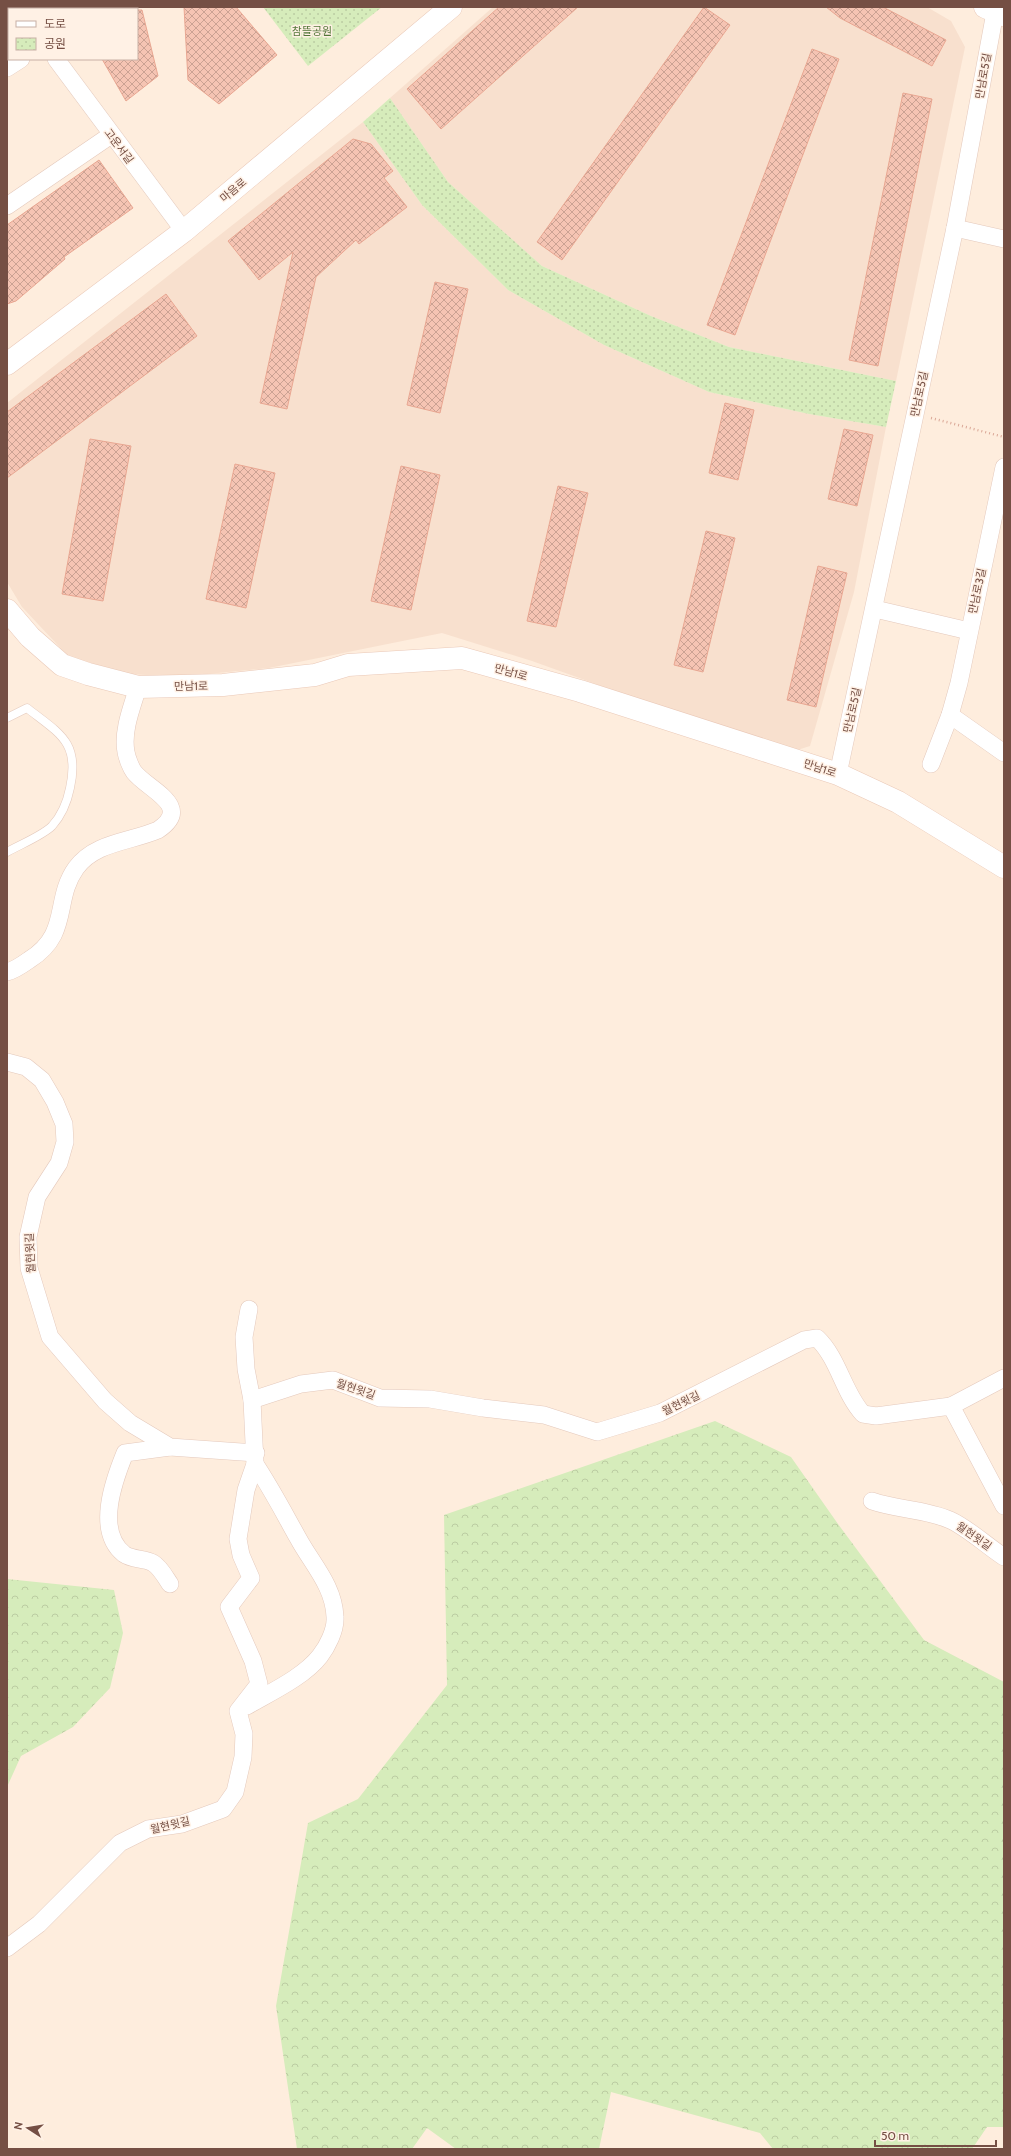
<svg xmlns="http://www.w3.org/2000/svg" width="1011" height="2156" viewBox="0 0 1011 2156" font-family="Cabin,'Noto Sans KR',sans-serif">
<defs>
<pattern id="forest-crowns" width="20" height="18" patternUnits="userSpaceOnUse"><rect width="20" height="18" fill="#d6ecbb"/><path d="M2 6a3 3 0 1 1 6 0M12 15a3 3 0 1 1 6 0" fill="none" stroke="#bbcca2"/></pattern>
<pattern id="park-dots" width="8" height="8" patternUnits="userSpaceOnUse"><rect width="8" height="8" fill="#d6ecbb"/><path d="M2 2h.1M6 6h.1" fill="none" stroke="#bbcca2" stroke-width="1.8" stroke-linecap="round"/></pattern>
<pattern id="building-cross-hatch" width="8" height="8" patternUnits="userSpaceOnUse"><rect width="8" height="8" fill="#f5c4b3"/><path d="M0 0l8 8M0 8l8-8" fill="none" stroke="#cba293"/></pattern>
</defs>
<rect width="100%" height="100%" fill="#feeddd"/>
<g fill="#f8e0ce">
<polygon points="493,7 927,7 951,21 965,47 896,381 729,347 651,316 542,266 448,182 390,98"/>
<polygon points="363,122 422,205 508,290 604,345 709,392 809,414 886,427 854,592 810,746 788,753 532,661 442,633 269,668 176,677 131,674 69,657 22,607 7,582 7,403"/>
</g>
<g fill="url(#forest-crowns)">
<polygon points="715,1421 791,1457 838,1524 924,1640 1004,1682 1004,2127 987,2127 972,2149 773,2149 760,2133 611,2092 599,2149 456,2149 427,2128 412,2149 297,2149 276,2006 308,1823 358,1799 447,1685 444,1515"/>
<polygon points="7,1579 114,1590 123,1633 110,1688 73,1727 21,1756 7,1787"/>
</g>
<g fill="url(#park-dots)">
<polygon points="263,7 382,7 308,66"/>
<polygon points="390,98 448,182 542,266 651,316 729,347 896,381 886,427 809,414 709,392 604,345 508,290 422,205 363,122"/>
</g>
<g fill="url(#building-cross-hatch)" stroke="#e9a792">
<polygon points="184,7 236,7 277,55 219,104 188,80"/>
<polygon points="499,7 578,7 441,129 407,89"/>
<polygon points="704,7 730,25 562,260 537,242"/>
<polygon points="826,7 883,7 946,40 932,66 840,18"/>
<polygon points="137,10 142,10 158,76 126,101 102,59 137,59"/>
<polygon points="812,49 839,59 735,335 707,325"/>
<polygon points="903,93 932,99 878,366 849,360"/>
<polygon points="353,139 371,144 393,171 384,178 407,207 359,244 356,240 316,277 287,409 260,403 293,252 259,280 228,241"/>
<polygon points="99,160 133,208 64,257 65,259 16,301 7,304 7,225"/>
<polygon points="435,282 468,289 440,413 407,405"/>
<polygon points="166,294 197,336 7,478 7,412"/>
<polygon points="725,403 754,410 738,480 709,473"/>
<polygon points="844,429 873,435 857,506 828,499"/>
<polygon points="90,439 131,446 103,601 62,594"/>
<polygon points="235,464 275,473 246,608 206,599"/>
<polygon points="401,466 440,475 411,610 371,601"/>
<polygon points="558,486 588,493 556,627 527,621"/>
<polygon points="706,531 735,538 703,672 674,665"/>
<polygon points="818,566 847,573 816,707 787,700"/>
</g>
<g fill="none" stroke-linecap="round" stroke-linejoin="round">
<g stroke="#e4c9bc" stroke-width="9">
<path id="lane" d="M7 718 27 708C60 734 80 742 70 788 67 803 62 815 52 826 42 836 19 845 7 852"/>
</g>
<g stroke="#e4c9bc" stroke-width="18">
<g id="street">
<polyline points="56,59 184,231"/>
<polyline points="7,68 21,59"/>
<polyline points="7,206 111,135"/>
<polyline points="955,228 1004,239"/>
<polyline points="875,609 969,631"/>
<polyline points="950,715 1004,753"/>
<polyline points="931,764 950,715 959,683 1004,467"/>
<polyline points="838,774 955,228 996,7"/>
<path d="M7 972C15 970 22 965 29 960 71 934 53 900 76 868 95 842 130 842 158 830 194 806 148 790 134 772 131 768 127 758 126 752 122 731 132 707 138 687"/>
<polyline points="7,1062 26,1067 42,1080 55,1102 64,1124 65,1142 59,1163 37,1197 28,1237 29,1268 50,1337 105,1401 130,1423 170,1447 256,1453"/>
<path d="M252 1400 301 1384 333 1380 380 1398 430 1399 483 1408 544 1415 597 1432 660 1413 804 1340 817 1338C839 1359 843 1392 863 1414L876 1416 951 1406 1004 1506"/>
<polyline points="951,1406 1004,1378"/>
<path d="M170 1447 125 1453C114 1480 95 1531 124 1554 132 1560 145 1558 153 1563 160 1567 166 1578 170 1584"/>
<path d="M872 1501C898 1510 925 1509 950 1520 968 1528 987 1546 1004 1557"/>
<path d="M247 1706C269 1693 304 1677 320 1656 327 1647 336 1630 335 1617 334 1586 312 1564 298 1538 284 1513 271 1488 255 1464"/>
<polyline points="7,1948 39,1924 120,1843 148,1829 182,1824 223,1809 235,1792 243,1757 244,1734 238,1711 259,1684 253,1661 229,1607 251,1578 241,1555 238,1539 246,1490 255,1464 252,1400 246,1369 244,1337 249,1309"/>
</g>
</g>
<g stroke="#eac9b8" stroke-width="23">
<g id="secondary">
<polyline points="985,7 1004,15"/>
<polyline points="7,364 184,231 451,7"/>
<polyline points="7,610 30,637 62,665 88,674 138,687 223,685 315,675 348,665 462,658 580,691 838,774 898,802 1004,867"/>
</g>
</g>
<polyline stroke="#daa796" stroke-width="2.5" stroke-dasharray="1 3" stroke-linecap="butt" points="931,418 1004,437"/>
<use href="#lane" stroke="#fff" stroke-width="8"/>
<use href="#street" stroke="#fff" stroke-width="17"/>
<use href="#secondary" stroke="#fff" stroke-width="22"/>
</g>
<g text-anchor="middle" dominant-baseline="central" stroke-width="3" stroke-linejoin="round" paint-order="stroke">
<g font-size="11" fill="#537639" stroke="#fff1e5">
<text x="312" y="31">참뜰공원</text>
</g>
<g font-size="11" fill="#754f44" stroke="#fff1e5">
<text transform="translate(983 76) rotate(-80)">만남로5길</text>
<text transform="translate(119 146) rotate(53)">고운서길</text>
<text transform="translate(233 190) rotate(-40)">마음로</text>
<text transform="translate(919 394) rotate(-78)">만남로5길</text>
<text transform="translate(977 591) rotate(-78)">만남로3길</text>
<text transform="translate(511 672) rotate(16)">만남1로</text>
<text transform="translate(191 686) rotate(-1)">만남1로</text>
<text transform="translate(852 710) rotate(-77)">만남로5길</text>
<text transform="translate(820 768) rotate(18)">만남1로</text>
<text transform="translate(30 1253) rotate(-93)">월현윗길</text>
<text transform="translate(356 1389) rotate(19)">월현윗길</text>
<text transform="translate(681 1403) rotate(-26)">월현윗길</text>
<text transform="translate(974 1536) rotate(35)">월현윗길</text>
<text transform="translate(170 1825) rotate(-13)">월현윗길</text>
</g>
</g>
<rect width="1011" height="2156" fill="none" stroke="#754f44" stroke-width="16"/>
<rect x="8" y="8" width="130" height="52" fill="#fff1e5" stroke="#c8b0a5"/>
<rect x="16" y="21" width="20" height="6" fill="#ffffff" stroke="#c8b0a5"/>
<text x="44" y="28" font-size="12" fill="#754f44">도로</text>
<rect x="16" y="38" width="20" height="12" fill="url(#park-dots)" stroke="#c8b0a5"/>
<text x="44" y="48" font-size="12" fill="#754f44">공원</text>
<g transform="translate(28 2128) rotate(282)" stroke="#fff1e5" stroke-width="3" paint-order="stroke">
<path d="M0-3L7 15L0 10L-7 15Z" fill="#754f44"/>
<text y="-6" font-size="11" font-weight="bold" text-anchor="middle" fill="#754f44">N</text>
</g>
<path d="M875 2140v6h121v-6" fill="none" stroke="#754f44" stroke-width="2"/>
<text x="881" y="2140" font-size="12" fill="#754f44" stroke="#fff1e5" stroke-width="3" paint-order="stroke">50 m</text>
</svg>
